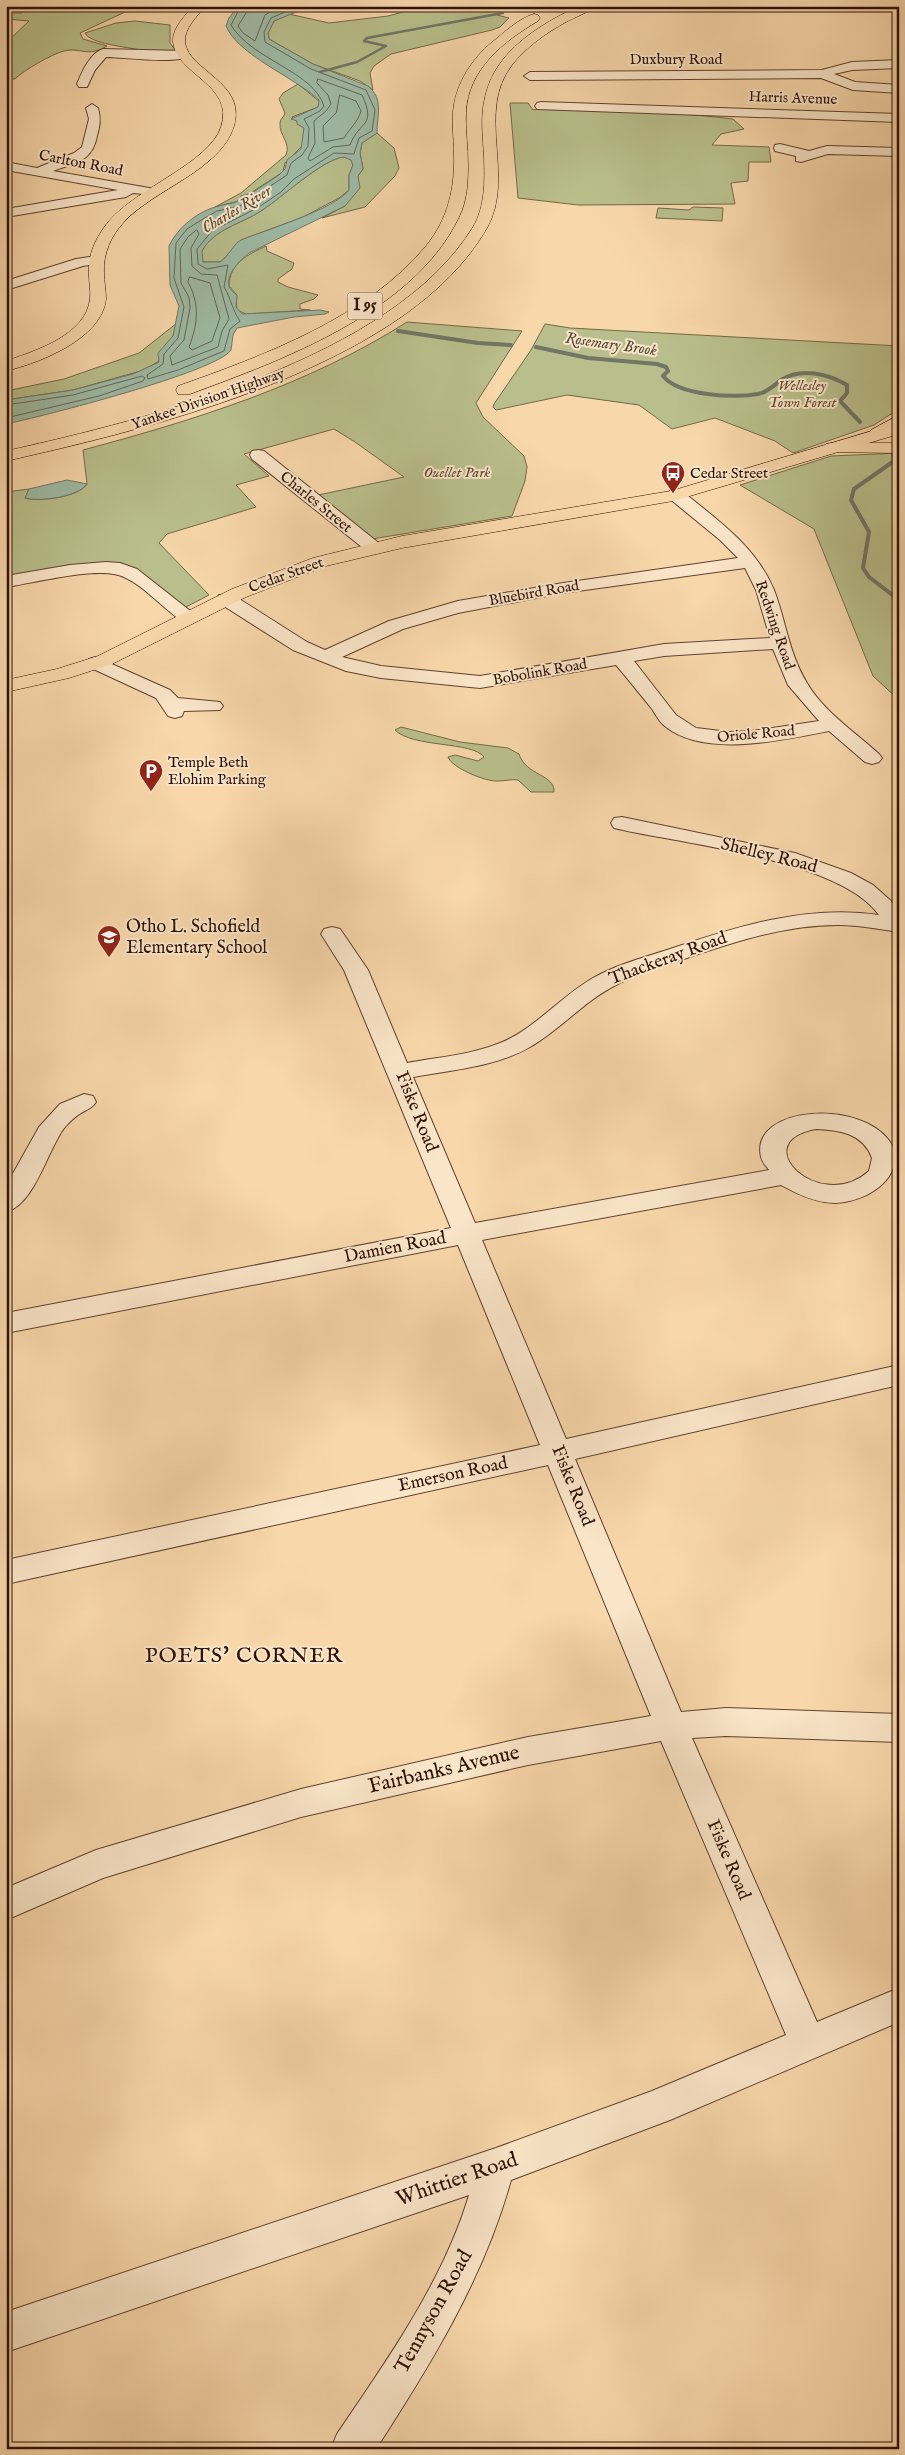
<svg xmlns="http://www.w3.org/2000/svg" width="905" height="2455" viewBox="0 0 905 2455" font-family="'IM FELL English',serif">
<rect width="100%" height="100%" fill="#f8d7ab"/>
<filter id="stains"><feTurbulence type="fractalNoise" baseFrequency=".004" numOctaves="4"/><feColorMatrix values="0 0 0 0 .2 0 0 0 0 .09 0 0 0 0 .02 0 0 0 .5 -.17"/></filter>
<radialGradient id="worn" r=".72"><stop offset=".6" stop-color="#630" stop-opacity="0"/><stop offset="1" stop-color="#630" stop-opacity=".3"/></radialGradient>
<g fill="#b9bf8c" stroke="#746848">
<path d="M23 6H138L80 33 83 39 107 46C87 58 81 47 64 51 52 54 24 70 15 79L6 78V43L29 21 6 19V13H22Z"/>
<polygon points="426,6 514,6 499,13 497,15 509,18 500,27 492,30 391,54 374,66 370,73 373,90 360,81 313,64 269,39 268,33 274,21 289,14 329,23 388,16"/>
<path d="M135 21 170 25V43L176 51 150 58H117L114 57 140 50C128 47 90 44 85 33L116 23Z"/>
<path d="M298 84 320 102 318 107 292 117 304 128 303 145 285 163 283 172 238 201 215 207 241 193 286 155C291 142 279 136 280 123 280 119 284 117 285 113L279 99 283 93Z"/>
<polygon points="510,103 528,103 533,110 551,108 650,111 716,117 733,119 744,129 721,134 712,145 769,147 771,162 749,162 748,181 731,183 735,204 578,205 518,198"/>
<polygon points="377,133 394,148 399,168 395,176 365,207 322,218 345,206 358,182 358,176 363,169 360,153 362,143"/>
<path d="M344 157 351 160 353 165 349 175V190L339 198 303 217 241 240 221 262H203L201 251C214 229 241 224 261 211 280 199 324 158 344 157Z"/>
<polygon points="693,207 723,208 722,221 656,218 658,208 689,210"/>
<path d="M266 246 267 251 294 263 292 269 278 279V282L288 287 318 295 314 299 300 304V309L310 310 246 314 237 310 236 294 229 286C229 263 249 254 266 246Z"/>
<path d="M407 322 522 331 476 403 483 417 524 456 527 467 525 481 512 516 372 539 318 495 404 477 355 442 334 429 244 454 269 476 236 485 256 507 167 534 159 543 209 595 182 609 132 568 6 578V492L29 489 25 498C40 502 79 497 87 484L83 450C195 420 308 385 407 322Z"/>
<polygon points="177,323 173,336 159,361 144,370 73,390 6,400 6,391 64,379 139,353"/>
<polygon points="545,324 570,328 899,346 899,409 874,425 793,453 775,441 715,418 672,429 639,405 567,395 496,410 493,407 494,404 531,350"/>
<polygon points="899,453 899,700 873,676 814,529 740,485 831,456"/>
<path d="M401 727 460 742 508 748 519 754C526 776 555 774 554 792H531L518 780C511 779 505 781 498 781 486 782 452 768 448 757L455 755 478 761 484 757C472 741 413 748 395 730Z"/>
</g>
<g fill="#9ebaa5" stroke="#717665" fill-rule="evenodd">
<path d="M238 6H311L274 21 268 33 269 39 313 64 368 86C384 99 377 115 377 133L362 143 360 153 363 169 358 176 360 188 345 206 249 253C240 260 226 274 229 286 230 290 234 293 237 295L236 307 242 314 320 310 329 312 325 314 294 317 237 328 233 335 231 350C217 372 40 417 6 424V400L73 390 133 374 159 362 158 353 173 336 179 306 170 285 169 246C178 227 198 211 219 206 225 204 232 204 238 201L241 196 252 193 279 175 285 169 287 160 301 149 304 128 297 124V121L291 119 318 107 319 100C294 77 238 55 226 26L229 18ZM344 157 351 160 353 165 349 175V190C335 209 266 230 241 240 234 243 229 256 220 262H203L202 251C214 229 241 224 261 211 280 199 324 158 344 157Z"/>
<path d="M67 480 87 484C78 497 40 502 25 498L29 489Z"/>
</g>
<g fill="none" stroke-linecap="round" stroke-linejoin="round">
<g stroke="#666654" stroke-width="1">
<path d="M241 6 231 25C252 60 313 71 324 106L320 111 304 119 309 128 308 146 302 155 291 163 287 175 240 206 217 211 203 219 187 229 176 243 174 278 184 307 178 338 164 354 163 364 147 375 148 379 178 370 224 351 230 329 240 321C232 310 231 298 224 287L228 265 207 269 198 264 197 249 212 231 259 207 281 192 294 179 334 153 354 154 359 138 372 131 375 110 366 90 311 69 265 42 264 32 271 18 299 6"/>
<polyline points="247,6 246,13 238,26 243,33 255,41 265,15 280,6"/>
<path d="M318 79 362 95C377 128 359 120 350 145L333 147 310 161 308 158 315 143 314 121 326 111 331 104 328 95 317 83Z"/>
<path d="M340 95 356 101 361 111C358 122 350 128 344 138L324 142 323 126 336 113Z"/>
<polygon points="197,230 199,234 191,248 192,266 201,274 217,275 229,319 222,331 218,347 172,365 170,356 184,340 190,308 189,297 181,283 180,249 188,237"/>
<path d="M190 277 210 283 220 318 212 341 192 350 189 347C198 324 200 304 188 282Z"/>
<polyline points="6,405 73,395 142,376 145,378 143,381 99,396 6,418"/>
</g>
<polyline stroke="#717665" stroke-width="2.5" points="320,72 357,62 386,46 364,41 367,38 503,13"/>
<g stroke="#717665" stroke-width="4">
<polyline points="398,331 478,343 511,345"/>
<path d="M536 347 588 358 657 364 666 367 668 371 663 376C679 396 734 398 758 394 768 392 774 385 781 380 801 367 828 374 847 385V393L840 401 860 422"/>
<polyline points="893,453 894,461 854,489 851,500 869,532 863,568 869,577 899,600"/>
</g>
<g stroke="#60422e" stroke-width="2">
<g id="minor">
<path d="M103 49 184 51 190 55C180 65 122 57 106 57L95 70 87 87H79L77 84C82 72 90 53 103 49Z"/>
<polygon points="899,60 899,68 852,70 834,74 855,82 899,85 899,93 853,90 821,78 530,80 524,76 530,72 822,70 852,62"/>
<polygon points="541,102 899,114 899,122 537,109 535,106 537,103"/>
<path d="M92 104 98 108C101 119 100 125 97 136 92 162 76 162 53 171L149 188 154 189 156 192 154 195 133 193 126 197 6 217V209L118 190 6 170V162L37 168 74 153 82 147 89 119 86 108Z"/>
<polygon points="780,144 809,151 827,146 899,148 899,156 828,154 801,162 796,161 796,156 775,151 774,148 775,145"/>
<polygon points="96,256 103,260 101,263 83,266 6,290 6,281 76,259"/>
<polygon points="258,450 264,451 380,544 383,548 380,552 368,552 252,459 250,455 252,451"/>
<path d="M676 490 682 491C717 520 756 546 774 590 786 621 789 654 807 683 823 711 855 732 879 754L882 758 879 762 872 764 865 762 829 731C784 740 705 758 666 727 660 723 656 715 652 709 640 694 628 679 616 665L480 688 381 678 346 671 293 650 219 603 217 599 219 595H233L307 642 325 650 389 621 458 601 563 583 738 558 720 540 670 499 667 495 670 491ZM745 568 756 590 770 638 664 644 480 676 381 666 342 657 403 629 458 613 563 593ZM773 649 788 685 819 721 752 731 729 732 696 728 676 715 634 661 664 656Z"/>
<path d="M106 562 120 563 137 569 198 617 196 621H182C162 608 146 587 124 577 100 565 34 583 6 587V576L70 565Z"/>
<polygon points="96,657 170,690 178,698 220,702 223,706 220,710 184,711 182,716 175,718 168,716 156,698 89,667 86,663 89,659"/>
<path d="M622 817 795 853 851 873 873 885 891 901 899 912V932C879 929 859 925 838 925 786 925 737 941 687 958 663 966 638 973 616 985 584 1001 561 1029 530 1047 496 1067 452 1070 413 1077L475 1223 769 1170C767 1167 762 1162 761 1157 749 1105 865 1098 892 1145 905 1181 863 1202 835 1203 816 1203 797 1194 781 1185L482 1240 566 1439 899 1365V1385L575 1459 681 1712 726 1708 899 1714V1742L726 1736 692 1738 817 2022 899 1988V2022L670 2120 511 2180C484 2278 431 2364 376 2449H331L337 2434C387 2360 443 2282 469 2195L6 2352V2312L496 2148 652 2091 786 2035 661 1741 528 1765 301 1817 103 1878 6 1920V1888L96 1850 301 1789 528 1737 651 1716 548 1465 6 1584V1560L540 1445 458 1245 6 1333V1313L451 1228 344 970 321 934 324 929 332 927 340 929 368 970 407 1063C438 1057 471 1055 500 1043 535 1029 560 997 593 978 616 965 642 958 667 950 736 927 806 904 879 915 839 859 681 844 614 828L611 823 614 818ZM816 1129C839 1130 863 1133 872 1158L869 1171C820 1215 744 1142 816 1129Z"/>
<path d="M84 1094 93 1096 96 1102C92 1109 85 1110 78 1115 70 1121 62 1129 58 1138 45 1160 32 1205 6 1212V1186L39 1127 60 1104Z"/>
</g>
</g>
<g stroke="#2e1104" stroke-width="1">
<g id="major">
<path d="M193 6H205C197 17 184 28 185 42 188 71 247 82 234 126 221 170 154 189 124 222 111 236 103 253 104 273 104 282 106 290 106 299 102 339 39 363 6 371V361C35 351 87 335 90 298 91 291 89 283 89 276 87 255 96 237 109 221 137 188 209 163 221 127 235 84 176 75 173 42 172 28 185 16 193 6Z"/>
<polygon points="899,423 899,434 673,501 402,548 326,566 246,597 112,664 69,678 6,692 6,680 57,669 98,656 232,589 313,558 402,536 671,491"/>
</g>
</g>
<g stroke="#2e1104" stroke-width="1">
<g id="highway">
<path d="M579 6H595C588 13 575 17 566 22 546 33 526 47 512 65 475 112 516 177 487 228 408 367 152 428 6 461V451C149 419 392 359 473 227 485 207 485 181 484 157 483 138 480 117 485 97 495 51 539 25 579 6Z"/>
<path d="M534 14 538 15 540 18 538 21C504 41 468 69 466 112 465 129 468 147 468 165 468 182 467 201 459 217 414 312 282 360 190 394H178L176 390 178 386C263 356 368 317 426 246 448 219 455 188 454 154 454 137 451 121 454 104 459 78 475 55 496 39 507 30 520 18 534 14Z"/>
<polygon points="899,415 899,428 883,438 871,438 868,434 871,430"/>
<polygon points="832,443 899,443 899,453 826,452 823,448 826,444"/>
</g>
</g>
<use href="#minor" fill="#fae5c8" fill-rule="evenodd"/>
<use href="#major" fill="#f8d7ab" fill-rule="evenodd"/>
<use href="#highway" fill="#f8d7ab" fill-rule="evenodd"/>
</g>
<defs>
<g id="bus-pin" transform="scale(1.25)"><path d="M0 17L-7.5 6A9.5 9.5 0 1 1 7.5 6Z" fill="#8f2418" stroke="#fae5c8"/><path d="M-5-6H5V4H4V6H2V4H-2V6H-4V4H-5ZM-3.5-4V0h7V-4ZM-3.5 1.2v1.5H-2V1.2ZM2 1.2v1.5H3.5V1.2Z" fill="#fff"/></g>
<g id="parking-pin" transform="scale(1.25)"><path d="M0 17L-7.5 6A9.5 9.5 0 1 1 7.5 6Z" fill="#8f2418" stroke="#fae5c8"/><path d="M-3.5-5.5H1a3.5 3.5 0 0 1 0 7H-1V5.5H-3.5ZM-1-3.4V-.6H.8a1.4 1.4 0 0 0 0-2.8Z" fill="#fff"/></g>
<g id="school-pin" transform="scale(1.25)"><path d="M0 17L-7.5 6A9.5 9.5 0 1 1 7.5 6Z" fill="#8f2418" stroke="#fae5c8"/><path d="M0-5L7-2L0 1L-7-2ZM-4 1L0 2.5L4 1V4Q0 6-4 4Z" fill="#fff"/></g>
</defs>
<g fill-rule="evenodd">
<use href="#bus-pin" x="673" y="473"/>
<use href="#parking-pin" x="151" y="771"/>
<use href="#school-pin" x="109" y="937"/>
</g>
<g text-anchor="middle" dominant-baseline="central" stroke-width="4" stroke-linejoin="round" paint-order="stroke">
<g font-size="15" fill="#2e1104" stroke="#fae5c8">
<text x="676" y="59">Duxbury Road</text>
<text transform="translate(793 98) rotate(2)">Harris Avenue</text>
<text transform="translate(81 163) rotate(11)">Carlton Road</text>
<text transform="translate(208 399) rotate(-19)">Yankee Division Highway</text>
<text transform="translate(316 502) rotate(39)">Charles Street</text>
<text transform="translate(286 575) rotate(-20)">Cedar Street</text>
<text transform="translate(534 593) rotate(-10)">Bluebird Road</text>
<text transform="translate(775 625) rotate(71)">Redwing Road</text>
<text transform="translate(540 672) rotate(-10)">Bobolink Road</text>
<text transform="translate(756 734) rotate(-5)">Oriole Road</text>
</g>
<g font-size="15" font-style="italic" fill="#5f4e34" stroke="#fae5c8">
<text x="802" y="385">Wellesley<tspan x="802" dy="17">Town Forest</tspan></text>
<text x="457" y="472">Ouellet Park</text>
</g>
<g font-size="15" fill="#2e1104" stroke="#fae5c8" text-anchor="start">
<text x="690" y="473">Cedar Street</text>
<text x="168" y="762">Temple Beth<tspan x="168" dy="17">Elohim Parking</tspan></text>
</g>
<g font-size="16" font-style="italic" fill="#554c3c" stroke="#fae5c8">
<text transform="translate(237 210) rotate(-31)">Charles River</text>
<text transform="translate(611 345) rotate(8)">Rosemary Brook</text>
</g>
<rect fill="#fae5c8" stroke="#6b513f" stroke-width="1" x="347.5" y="292.5" width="35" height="27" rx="4"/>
<g font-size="16" font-weight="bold" fill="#2e1104">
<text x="365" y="306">I 95</text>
</g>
<g font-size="18" fill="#2e1104" stroke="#fae5c8">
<text transform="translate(769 856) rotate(14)">Shelley Road</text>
<text transform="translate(668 959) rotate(-20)">Thackeray Road</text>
<text transform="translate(416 1112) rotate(68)">Fiske Road</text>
<text transform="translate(395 1248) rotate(-11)">Damien Road</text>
<text transform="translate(453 1475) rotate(-12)">Emerson Road</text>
<text transform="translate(572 1486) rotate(68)">Fiske Road</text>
<text transform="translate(728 1860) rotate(67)">Fiske Road</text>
</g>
<g font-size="18" fill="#2e1104" stroke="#fae5c8" text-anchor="start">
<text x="126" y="927">Otho L. Schofield<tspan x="126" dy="21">Elementary School</tspan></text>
</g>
<g font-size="21" fill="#2e1104" stroke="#fae5c8">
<text transform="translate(444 1770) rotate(-13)">Fairbanks Avenue</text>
<text transform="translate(457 2180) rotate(-19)">Whittier Road</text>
<text transform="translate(434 2312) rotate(-61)">Tennyson Road</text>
</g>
<g font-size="22" letter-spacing="1" fill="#2e1104" stroke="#fae5c8">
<text x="244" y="1656">POETS' CORNER</text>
</g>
</g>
<rect width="905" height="2455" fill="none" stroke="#f8d7ab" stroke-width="25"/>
<rect x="8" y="8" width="890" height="2440" fill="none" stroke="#2e1104" stroke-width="2.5"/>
<rect x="12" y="12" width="880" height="2430" fill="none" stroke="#2e1104"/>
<rect width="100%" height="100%" filter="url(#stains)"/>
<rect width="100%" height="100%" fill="url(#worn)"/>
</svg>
